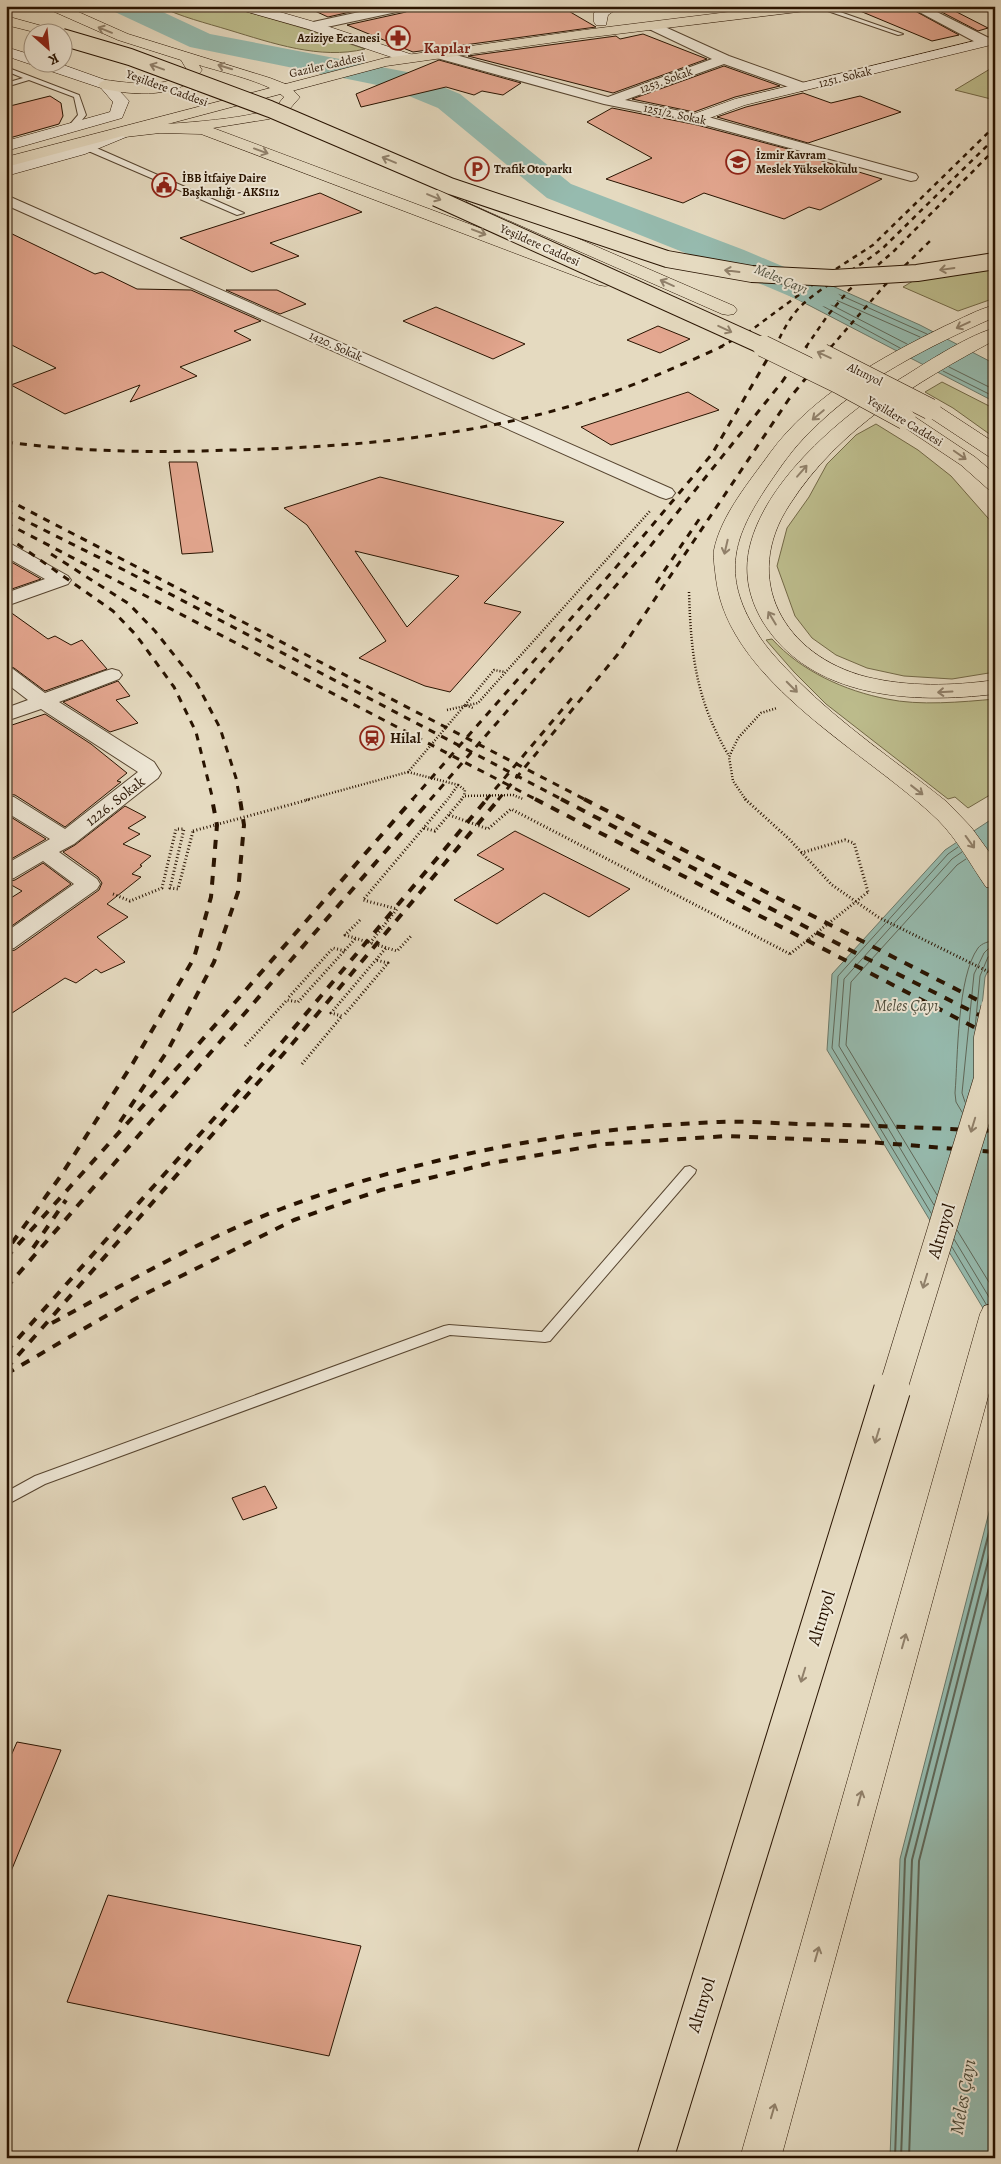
<svg xmlns="http://www.w3.org/2000/svg" width="1001" height="2164" viewBox="0 0 1001 2164" font-family="Alegreya,serif">
<rect width="100%" height="100%" fill="#e5dac0"/>
<filter id="stains"><feTurbulence type="fractalNoise" baseFrequency=".004" numOctaves="4"/><feColorMatrix values="0 0 0 0 .2 0 0 0 0 .09 0 0 0 0 .02 0 0 0 .5 -.17"/></filter>
<radialGradient id="worn" r=".72"><stop offset=".6" stop-color="#630" stop-opacity="0"/><stop offset="1" stop-color="#630" stop-opacity=".3"/></radialGradient>
<g fill="#bdbd8d" stroke="#726846">
<path d="M159 6H227L306 29 365 49C320 60 272 43 229 30 206 23 181 17 159 6Z"/>
<polygon points="990,69 995,71 995,96 991,99 955,90"/>
<polygon points="995,268 995,298 958,311 903,287 913,281"/>
<polygon points="942,382 995,409 995,438 953,408 925,392"/>
<polygon points="876,424 918,450 951,476 995,526 995,672 952,679 904,676 867,668 836,655 812,638 795,616 777,566 787,528 809,497 827,464 856,435"/>
<path d="M772 639C801 671 845 691 887 699 919 706 962 702 995 699V792L968 808 955 797 948 799 826 704 794 672 766 640Z"/>
</g>
<g fill="#96bbaf" stroke="#6a7869">
<polygon points="801,272 920,325 995,364 995,402 768,284"/>
<polygon points="995,817 995,955 985,977 973,1094 995,1127 995,1328 827,1050 832,974 945,850"/>
<polygon points="995,1489 995,2158 890,2158 900,1859"/>
</g>
<g fill="none" stroke-linecap="round" stroke-linejoin="round">
<g stroke="#5f6758" stroke-width="1">
<polyline points="784,285 900,348"/>
<polyline points="822,287 927,334"/>
<polyline points="907,344 816,297 815,293 818,292 920,337"/>
<polyline points="949,367 995,390"/>
<polyline points="943,371 995,397"/>
<polyline points="975,1029 980,976 988,957 995,955"/>
<polyline points="965,1102 962,1093 974,974 984,953 988,949 995,948"/>
<path d="M962 1112 956 1102 955 1093C958 1057 957 977 978 948 982 943 989 941 995 941"/>
<polyline points="937,1195 846,1045 851,982 957,865 966,859"/>
<polyline points="934,1205 839,1046 844,979 952,859 962,852"/>
<polyline points="931,1213 832,1048 838,976 948,854 958,847"/>
<polyline points="957,1230 995,1292"/>
<polyline points="954,1239 992,1302"/>
<polyline points="952,1247 986,1304"/>
</g>
<g stroke="#5f6758" stroke-width="2">
<polyline points="895,2158 905,1859 995,1509"/>
<polyline points="901,2158 912,1860 995,1534"/>
<polyline points="909,2158 919,1861 995,1564"/>
</g>
<polygon fill="#96bbaf" fill-rule="evenodd" points="110,6 150,6 210,34 407,72 460,94 571,184 744,250 834,288 840,296 834,304 821,307 808,304 718,266 547,198 438,108 387,87 190,47 115,12"/>
</g>
<g fill="#e4a790" stroke="#281300" fill-rule="evenodd">
<polygon points="304,6 377,6 328,17"/>
<polygon points="414,6 560,6 596,27 413,52 347,25 406,12"/>
<polygon points="848,6 906,6 959,35 932,41"/>
<polygon points="930,6 945,6 988,28 978,31"/>
<polygon points="643,34 707,59 613,93 468,56 616,36 620,39"/>
<polygon points="439,60 521,83 503,95 482,91 474,95 446,87 361,107 356,94"/>
<polygon points="724,66 780,86 735,97 694,112 632,99"/>
<polygon points="803,93 831,103 860,96 901,112 808,143 717,117 746,107"/>
<polygon points="50,96 61,103 63,116 59,124 6,139 6,107"/>
<polygon points="612,108 697,125 788,149 786,150 882,179 820,210 809,207 784,219 704,193 683,203 606,179 652,158 587,122"/>
<polygon points="320,193 362,212 270,243 299,256 252,272 180,238"/>
<polygon points="6,231 95,274 102,272 137,289 191,290 261,321 234,331 251,340 180,367 197,376 130,402 140,385 65,414 11,385 56,368 6,342"/>
<polygon points="226,290 277,290 306,304 280,314"/>
<polygon points="436,307 525,344 493,359 403,321"/>
<polygon points="658,326 690,339 660,353 627,340"/>
<polygon points="688,392 719,410 611,445 581,427"/>
<polygon points="169,462 197,462 213,552 182,554"/>
<path d="M380 477 564 522 484 603 521 612 450 692 425 686 359 658 386 641 307 525 284 508ZM355 551 459 576 407 627Z"/>
<polygon points="6,559 41,579 6,591"/>
<polygon points="6,609 48,639 55,636 71,645 82,640 107,669 45,691 14,668 6,665"/>
<polygon points="118,681 130,696 116,700 138,723 110,732 63,702"/>
<polygon points="45,714 91,744 127,773 117,781 121,782 65,827 15,795 6,794 6,727"/>
<polygon points="125,806 146,817 128,828 140,834 123,844 151,856 140,865 142,866 132,874 141,877 107,904 128,917 97,937 125,962 101,973 96,969 76,983 65,978 6,1017 6,952 15,950 99,890 102,883 98,877 63,852 75,845"/>
<polygon points="6,814 46,839 6,862"/>
<polygon points="515,831 630,889 589,917 544,893 497,924 454,900 504,869 477,855"/>
<polygon points="43,863 71,884 6,930 6,901 22,891 6,882 15,880"/>
<polygon points="265,1486 277,1508 243,1520 232,1498"/>
<polygon points="17,1742 61,1750 7,1881 6,1767"/>
<polygon points="108,1895 361,1946 329,2056 67,2002"/>
</g>
<g fill="none" stroke-linecap="round" stroke-linejoin="round">
<g stroke="#574530" stroke-width="2">
<g id="lane">
<polygon points="813,6 823,6 903,34 898,35"/>
<polygon points="6,67 79,95 86,115 74,130 68,130 67,128 78,115 74,97 29,80 6,87 6,83 23,78 6,71"/>
<polygon points="86,146 92,146 244,213 237,215 86,150"/>
<polygon points="690,1166 696,1170 695,1173 550,1341 545,1342 450,1335 45,1484 6,1505 6,1492 35,1476 444,1326 449,1325 542,1332 685,1167"/>
</g>
</g>
<g stroke="#574530" stroke-width="2">
<g id="street">
<polygon points="387,6 412,6 406,10 313,30 306,26 313,22"/>
<polygon points="908,6 925,6 991,39 993,42 991,45 981,45"/>
<polygon points="654,22 729,56 807,84 809,87 802,91 797,90 724,64 625,100 701,115 916,174 918,177 916,180 911,181 694,122 604,104 433,57 431,54 438,50 608,97 712,59 649,29 647,26"/>
<polygon points="6,195 672,489 675,493 672,497 666,499 660,497 6,205"/>
<polygon points="6,543 13,545 68,576 71,580 68,584 6,606 6,593 45,579 6,557"/>
<polygon points="6,667 13,669 45,693 105,671 112,669 119,671 122,675 119,679 59,702 154,762 161,773 158,778 74,844 59,852 97,879 100,884 97,889 14,948 6,950 6,932 74,884 43,861 14,878 6,880 6,864 50,839 6,812 6,796 14,797 65,829 138,772 41,709 6,721 6,708 28,700 6,683"/>
</g>
</g>
<g stroke="#281300" stroke-width="1">
<g id="secondary">
<polygon points="235,6 259,6 318,23 413,55 415,58 413,61 403,61 308,29 237,9"/>
<polygon points="603,6 621,6 608,15 606,25 596,25 594,22 594,13"/>
<polygon points="995,36 995,44 745,105 696,123 691,121 688,118 691,115 735,99"/>
<polygon points="6,47 32,55 32,62 55,62 111,82 129,101 122,118 6,151 6,141 110,112 113,102 101,88 6,56"/>
<polygon points="125,127 131,129 133,132 131,135 85,154 6,176 6,166 73,148"/>
</g>
</g>
<g stroke="#281300" stroke-width="1">
<polygon id="primary" points="777,6 821,6 814,10 584,38 386,66 6,167 6,157 385,58 584,30"/>
</g>
<g stroke="#281300" stroke-width="1">
<g id="highway">
<path d="M46 6H65L128 34 270 78 288 85 300 97 287 112 269 119 213 128 611 277 614 281 611 285 605 286 599 285 201 134 160 133 125 137 119 135 117 132 119 129 125 127C157 124 253 121 276 106 279 104 281 100 284 97 268 82 221 72 199 65L202 70C183 99 131 96 101 88L98 85 101 82 106 80C131 83 168 90 187 70L181 60 118 40 48 9Z"/>
<polygon points="6,16 53,29 55,32 34,32 6,25"/>
<polygon points="473,193 734,306 737,310 734,314 728,315 722,314 467,202 465,198 467,194"/>
<path d="M995 305V317C930 346 860 380 810 432 793 448 781 466 768 485 733 537 721 574 756 631 767 650 783 665 797 680 843 726 897 762 947 802L971 827 995 860V889L986 887C970 864 958 840 938 820 869 753 729 683 716 579 715 569 713 560 714 550 721 515 750 481 770 453 812 395 882 357 945 326 961 319 978 309 995 305Z"/>
<path d="M995 328V340C917 382 839 428 790 504 740 579 784 656 867 677 909 687 952 686 995 680V694C913 704 811 699 763 622 748 597 743 570 751 542 770 474 850 409 908 374 930 360 971 334 995 328Z"/>
<polygon points="930,403 937,405 995,443 995,458 988,456 923,413 920,409 923,405"/>
<polygon points="905,413 912,415 975,457 995,474 995,491 988,489 961,465 898,423 895,419 898,415"/>
<polygon points="995,1303 995,1371 781,2158 740,2158 980,1314 984,1306"/>
</g>
</g>
<g stroke="#281300" stroke-width="2.5" stroke-dasharray="1 2" stroke-linecap="butt">
<path d="M689 592C691 656 696 700 729 756"/>
<polyline points="465,705 494,670 505,672"/>
<polyline points="447,710 478,703 650,511"/>
<polyline points="458,785 465,790 464,796"/>
<polyline points="461,800 464,796 513,795 523,799"/>
<polyline points="746,800 733,781 729,757 738,738 761,713 777,708"/>
</g>
<g stroke="#281300" stroke-width="3" stroke-dasharray="1 2.5" stroke-linecap="butt">
<polyline points="745,799 789,839 832,885 878,917 995,975"/>
<polyline points="449,815 488,829 511,809 790,954"/>
<polyline points="424,828 435,831 462,799"/>
<polyline points="801,853 845,840 854,843 868,892"/>
<polyline points="113,894 130,901 162,888 176,829 184,829 170,888 178,889 193,831"/>
<polyline points="360,920 345,935 397,951 412,935"/>
<polyline points="370,943 397,909 363,900 448,799"/>
<polyline points="289,997 333,948 345,951"/>
<polyline points="345,1014 388,963 376,960"/>
<polyline points="245,1046 287,1000 298,1002 356,938"/>
<polyline points="302,1064 342,1016 331,1013 386,948"/>
</g>
<use href="#lane" fill="#eee7d6" fill-rule="evenodd"/>
<use href="#street" fill="#eee7d6" fill-rule="evenodd"/>
<use href="#secondary" fill="#eee7d6" fill-rule="evenodd"/>
<use href="#primary" fill="#e5dac0" fill-rule="evenodd"/>
<use href="#highway" fill="#e5dac0" fill-rule="evenodd"/>
<g stroke="#281300" stroke-width="2.5" stroke-dasharray="5 5" stroke-linecap="butt">
<polyline points="720,347 750,331 819,280 873,245 995,126"/>
<path d="M775 347C782 333 790 316 802 305 827 282 858 269 884 247L995 138"/>
<polyline points="806,347 828,315 849,290 894,251 995,149"/>
<polyline points="831,347 885,285 932,239"/>
</g>
<g stroke="#281300" stroke-width="3" stroke-dasharray="7 7" stroke-linecap="butt">
<path d="M6 442C81 452 157 453 232 450 357 447 486 436 605 395 645 381 684 364 723 346"/>
<polyline points="6,499 586,800"/>
<polyline points="6,511 126,571 563,800"/>
<polyline points="6,523 537,800"/>
<polyline points="6,536 113,611 136,635 174,687 196,732 213,800"/>
<polyline points="51,554 129,604 155,631 197,684 220,728 236,778 240,800"/>
<polyline points="656,583 702,515"/>
<polyline points="412,800 639,541 712,454 775,346"/>
<polyline points="430,800 652,544 782,382 807,346"/>
<polyline points="486,800 572,698"/>
<polyline points="498,800 618,654 789,399 832,346"/>
</g>
<g stroke="#281300" stroke-width="4" stroke-dasharray="9 9" stroke-linecap="butt">
<polyline points="535,799 995,1038"/>
<polyline points="561,799 850,950 995,1023"/>
<polyline points="584,799 995,1009"/>
<polyline points="120,1122 168,1050 214,962 238,892 244,825 240,799"/>
<polyline points="12,1243 60,1177 133,1063 194,958 211,897 217,825 212,799"/>
<polyline points="33,1248 66,1200"/>
<polyline points="6,1258 195,1048 413,799"/>
<polyline points="6,1288 431,799"/>
<path d="M52 1323C127 1283 201 1239 281 1209 420 1156 571 1128 719 1122 745 1121 772 1123 798 1124 864 1125 929 1128 995 1131"/>
<polyline points="6,1352 283,1041 487,799"/>
<polyline points="6,1369 292,1044 499,799"/>
<polyline points="6,1374 135,1299 294,1220 381,1190 491,1163 605,1144 727,1136 869,1142 995,1152"/>
</g>
<g stroke="#281300" stroke-width="18" stroke-linecap="butt">
<g id="highway-bridge-far3">
<polyline points="62,37 130,57 270,109 450,186 667,259 752,274 833,278 917,273 995,261"/>
<polyline points="436,198 765,347"/>
</g>
</g>
<g stroke="#281300" stroke-width="22" stroke-linecap="butt">
<g id="highway-bridge-far2">
<polyline points="763,346 839,383 905,419"/>
<polyline points="822,354 930,409"/>
</g>
</g>
<g stroke="#281300" stroke-width="29" stroke-linecap="butt">
<polyline id="highway-bridge-far1" points="892,1392 988,1079 988,1038 995,1008"/>
</g>
<g stroke="#281300" stroke-width="38" stroke-linecap="butt">
<polyline id="highway-bridge" points="655,2158 892,1390"/>
</g>
<g stroke="#281300" stroke-width="2.5" stroke-dasharray="1 2" stroke-linecap="butt">
<polyline points="408,772 458,785 448,799"/>
<polyline points="306,800 408,772 465,705 473,708"/>
</g>
<g stroke="#281300" stroke-width="3" stroke-dasharray="1 2.5" stroke-linecap="butt">
<polyline points="193,831 311,799"/>
<polyline points="790,954 868,892"/>
</g>
<use href="#highway-bridge-far3" stroke="#e5dac0" stroke-width="16"/>
<use href="#highway-bridge-far2" stroke="#e5dac0" stroke-width="21"/>
<use href="#highway-bridge-far1" stroke="#e5dac0" stroke-width="28"/>
<use href="#highway-bridge" stroke="#e5dac0" stroke-width="36"/>
</g>
<defs><path id="oneway-shaft" d="M-6 0H5M1.5-3L5.5 0L1.5 3" fill="none" stroke-width="1.6" stroke-linecap="round" stroke-linejoin="round" transform="scale(1.25)"/></defs>
<g stroke="#90806a">
<use href="#oneway-shaft" transform="translate(105 30) rotate(-158)"/>
<use href="#oneway-shaft" transform="translate(157 67) rotate(-160)"/>
<use href="#oneway-shaft" transform="translate(225 67) rotate(-163)"/>
<use href="#oneway-shaft" transform="translate(261 151) rotate(20)"/>
<use href="#oneway-shaft" transform="translate(389 160) rotate(-157)"/>
<use href="#oneway-shaft" transform="translate(434 197) rotate(23)"/>
<use href="#oneway-shaft" transform="translate(479 232) rotate(21)"/>
<use href="#oneway-shaft" transform="translate(947 269) rotate(172)"/>
<use href="#oneway-shaft" transform="translate(732 271) rotate(-173)"/>
<use href="#oneway-shaft" transform="translate(667 283) rotate(-156)"/>
<use href="#oneway-shaft" transform="translate(963 325) rotate(155)"/>
<use href="#oneway-shaft" transform="translate(725 329) rotate(25)"/>
<use href="#oneway-shaft" transform="translate(824 355) rotate(-155)"/>
<use href="#oneway-shaft" transform="translate(818 415) rotate(140)"/>
<use href="#oneway-shaft" transform="translate(960 455) rotate(35)"/>
<use href="#oneway-shaft" transform="translate(802 471) rotate(-49)"/>
<use href="#oneway-shaft" transform="translate(726 547) rotate(103)"/>
<use href="#oneway-shaft" transform="translate(772 618) rotate(-121)"/>
<use href="#oneway-shaft" transform="translate(792 687) rotate(45)"/>
<use href="#oneway-shaft" transform="translate(945 692) rotate(177)"/>
<use href="#oneway-shaft" transform="translate(917 790) rotate(38)"/>
<use href="#oneway-shaft" transform="translate(970 842) rotate(54)"/>
<use href="#oneway-shaft" transform="translate(973 1125) rotate(107)"/>
<use href="#oneway-shaft" transform="translate(925 1281) rotate(107)"/>
<use href="#oneway-shaft" transform="translate(877 1436) rotate(107)"/>
<use href="#oneway-shaft" transform="translate(904 1641) rotate(-74)"/>
<use href="#oneway-shaft" transform="translate(803 1675) rotate(107)"/>
<use href="#oneway-shaft" transform="translate(860 1798) rotate(-74)"/>
<use href="#oneway-shaft" transform="translate(817 1954) rotate(-74)"/>
<use href="#oneway-shaft" transform="translate(773 2111) rotate(-74)"/>
</g>
<defs>
<g id="pharmacy-ring" transform="scale(1.25)"><circle r="9.5" fill="#eee7d6" stroke="#8f2418" stroke-width="1.5"/><path d="M-2-6h4v4h4v4h-4v4h-4v-4h-4v-4h4Z" fill="#8f2418"/></g>
<g id="university-ring" transform="scale(1.25)"><circle r="9.5" fill="#eee7d6" stroke="#8f2418" stroke-width="1.5"/><path d="M0-5L7-2L0 1L-7-2ZM-4 1L0 2.5L4 1V4Q0 6-4 4Z" fill="#8f2418"/></g>
<g id="parking-ring" transform="scale(1.25)"><circle r="9.5" fill="#eee7d6" stroke="#8f2418" stroke-width="1.5"/><path d="M-3.5-5.5H1a3.5 3.5 0 0 1 0 7H-1V5.5H-3.5ZM-1-3.4V-.6H.8a1.4 1.4 0 0 0 0-2.8Z" fill="#8f2418"/></g>
<g id="civic-ring" transform="scale(1.25)"><circle r="9.5" fill="#eee7d6" stroke="#8f2418" stroke-width="1.5"/><path d="M-.6-6.5H3V-4.5H.6V-3L4-1V1h2V6H-6V1h2V-1L-.6-3ZM-1.2 2.5V6h2.4V2.5Z" fill="#8f2418"/></g>
<g id="station-ring" transform="scale(1.25)"><circle r="9.5" fill="#eee7d6" stroke="#8f2418" stroke-width="1.5"/><path d="M-3-6H3Q5-6 5-4V2Q5 4 3 4L4.5 6H3L1.5 4h-3L-3 6H-4.5L-3 4Q-5 4-5 2V-4Q-5-6-3-6ZM-3.5-4v3h7v-3ZM-3.5 1v1.5H-2V1ZM2 1v1.5H3.5V1Z" fill="#8f2418"/></g>
</defs>
<g fill-rule="evenodd">
<use href="#pharmacy-ring" x="398" y="38"/>
<use href="#university-ring" x="738" y="162"/>
<use href="#parking-ring" x="477" y="169"/>
<use href="#civic-ring" x="164" y="185"/>
<use href="#station-ring" x="372" y="738"/>
</g>
<g text-anchor="middle" dominant-baseline="central" stroke-width="4" stroke-linejoin="round" paint-order="stroke">
<g font-size="12" font-weight="bold" fill="#281300" stroke="#eee7d6" text-anchor="start">
<text x="380" y="38" text-anchor="end">Aziziye Eczanesi</text>
<text x="756" y="155">İzmir Kavram<tspan x="756" dy="14">Meslek Yüksekokulu</tspan></text>
<text x="494" y="169">Trafik Otoparkı</text>
<text x="182" y="178">İBB İtfaiye Daire<tspan x="182" dy="14">Başkanlığı - AKS112</tspan></text>
</g>
<g font-size="12" fill="#281300" stroke="#eee7d6">
<text transform="translate(327 65) rotate(-13)">Gaziler Caddesi</text>
<text transform="translate(845 77) rotate(-14)">1251. Sokak</text>
<text transform="translate(666 80) rotate(-20)">1253. Sokak</text>
<text transform="translate(167 88) rotate(20)">Yeşildere Caddesi</text>
<text transform="translate(675 114) rotate(12)">1251/2. Sokak</text>
<text transform="translate(540 245) rotate(24)">Yeşildere Caddesi</text>
<text transform="translate(336 346) rotate(24)">1420. Sokak</text>
<text transform="translate(865 374) rotate(26)">Altınyol</text>
<text transform="translate(905 421) rotate(31)">Yeşildere Caddesi</text>
</g>
<g font-size="14" font-style="italic" fill="#4e4e3d" stroke="#eee7d6">
<text transform="translate(781 279) rotate(23)">Meles Çayı</text>
</g>
<g font-size="15" font-weight="bold" fill="#7a1f14" stroke="#eee7d6">
<text x="447" y="48">Kapılar</text>
</g>
<g font-size="15" font-weight="bold" fill="#281300" stroke="#eee7d6" text-anchor="start">
<text x="390" y="738">Hilal</text>
</g>
<g font-size="15" fill="#281300" stroke="#eee7d6">
<text transform="translate(115 801) rotate(-38)">1226. Sokak</text>
</g>
<g font-size="16" font-style="italic" fill="#4e4e3d" stroke="#eee7d6">
<text x="906" y="1006">Meles Çayı</text>
</g>
<g font-size="18" fill="#281300" stroke="#eee7d6">
<text transform="translate(941 1231) rotate(-73)">Altınyol</text>
<text transform="translate(821 1618) rotate(-73)">Altınyol</text>
<text transform="translate(701 2005) rotate(-73)">Altınyol</text>
</g>
<g font-size="19" font-style="italic" fill="#4e4e3d" stroke="#eee7d6">
<text transform="translate(963 2097) rotate(-80)">Meles Çayı</text>
</g>
</g>
<rect width="1001" height="2164" fill="none" stroke="#e5dac0" stroke-width="25"/>
<rect x="8" y="8" width="986" height="2149" fill="none" stroke="#281300" stroke-width="2.5"/>
<rect x="12" y="12" width="976" height="2139" fill="none" stroke="#281300"/>
<g transform="translate(48 48) rotate(153)"><circle r="24" fill="#eee7d6" stroke="#9f9280"/>
<path d="M0-4L9 19L0 12L-9 19Z" fill="#8f2418"/>
<text y="-8" font-size="14" font-weight="bold" text-anchor="middle" fill="#281300">K</text>
</g>
<rect width="100%" height="100%" filter="url(#stains)"/>
<rect width="100%" height="100%" fill="url(#worn)"/>
</svg>
